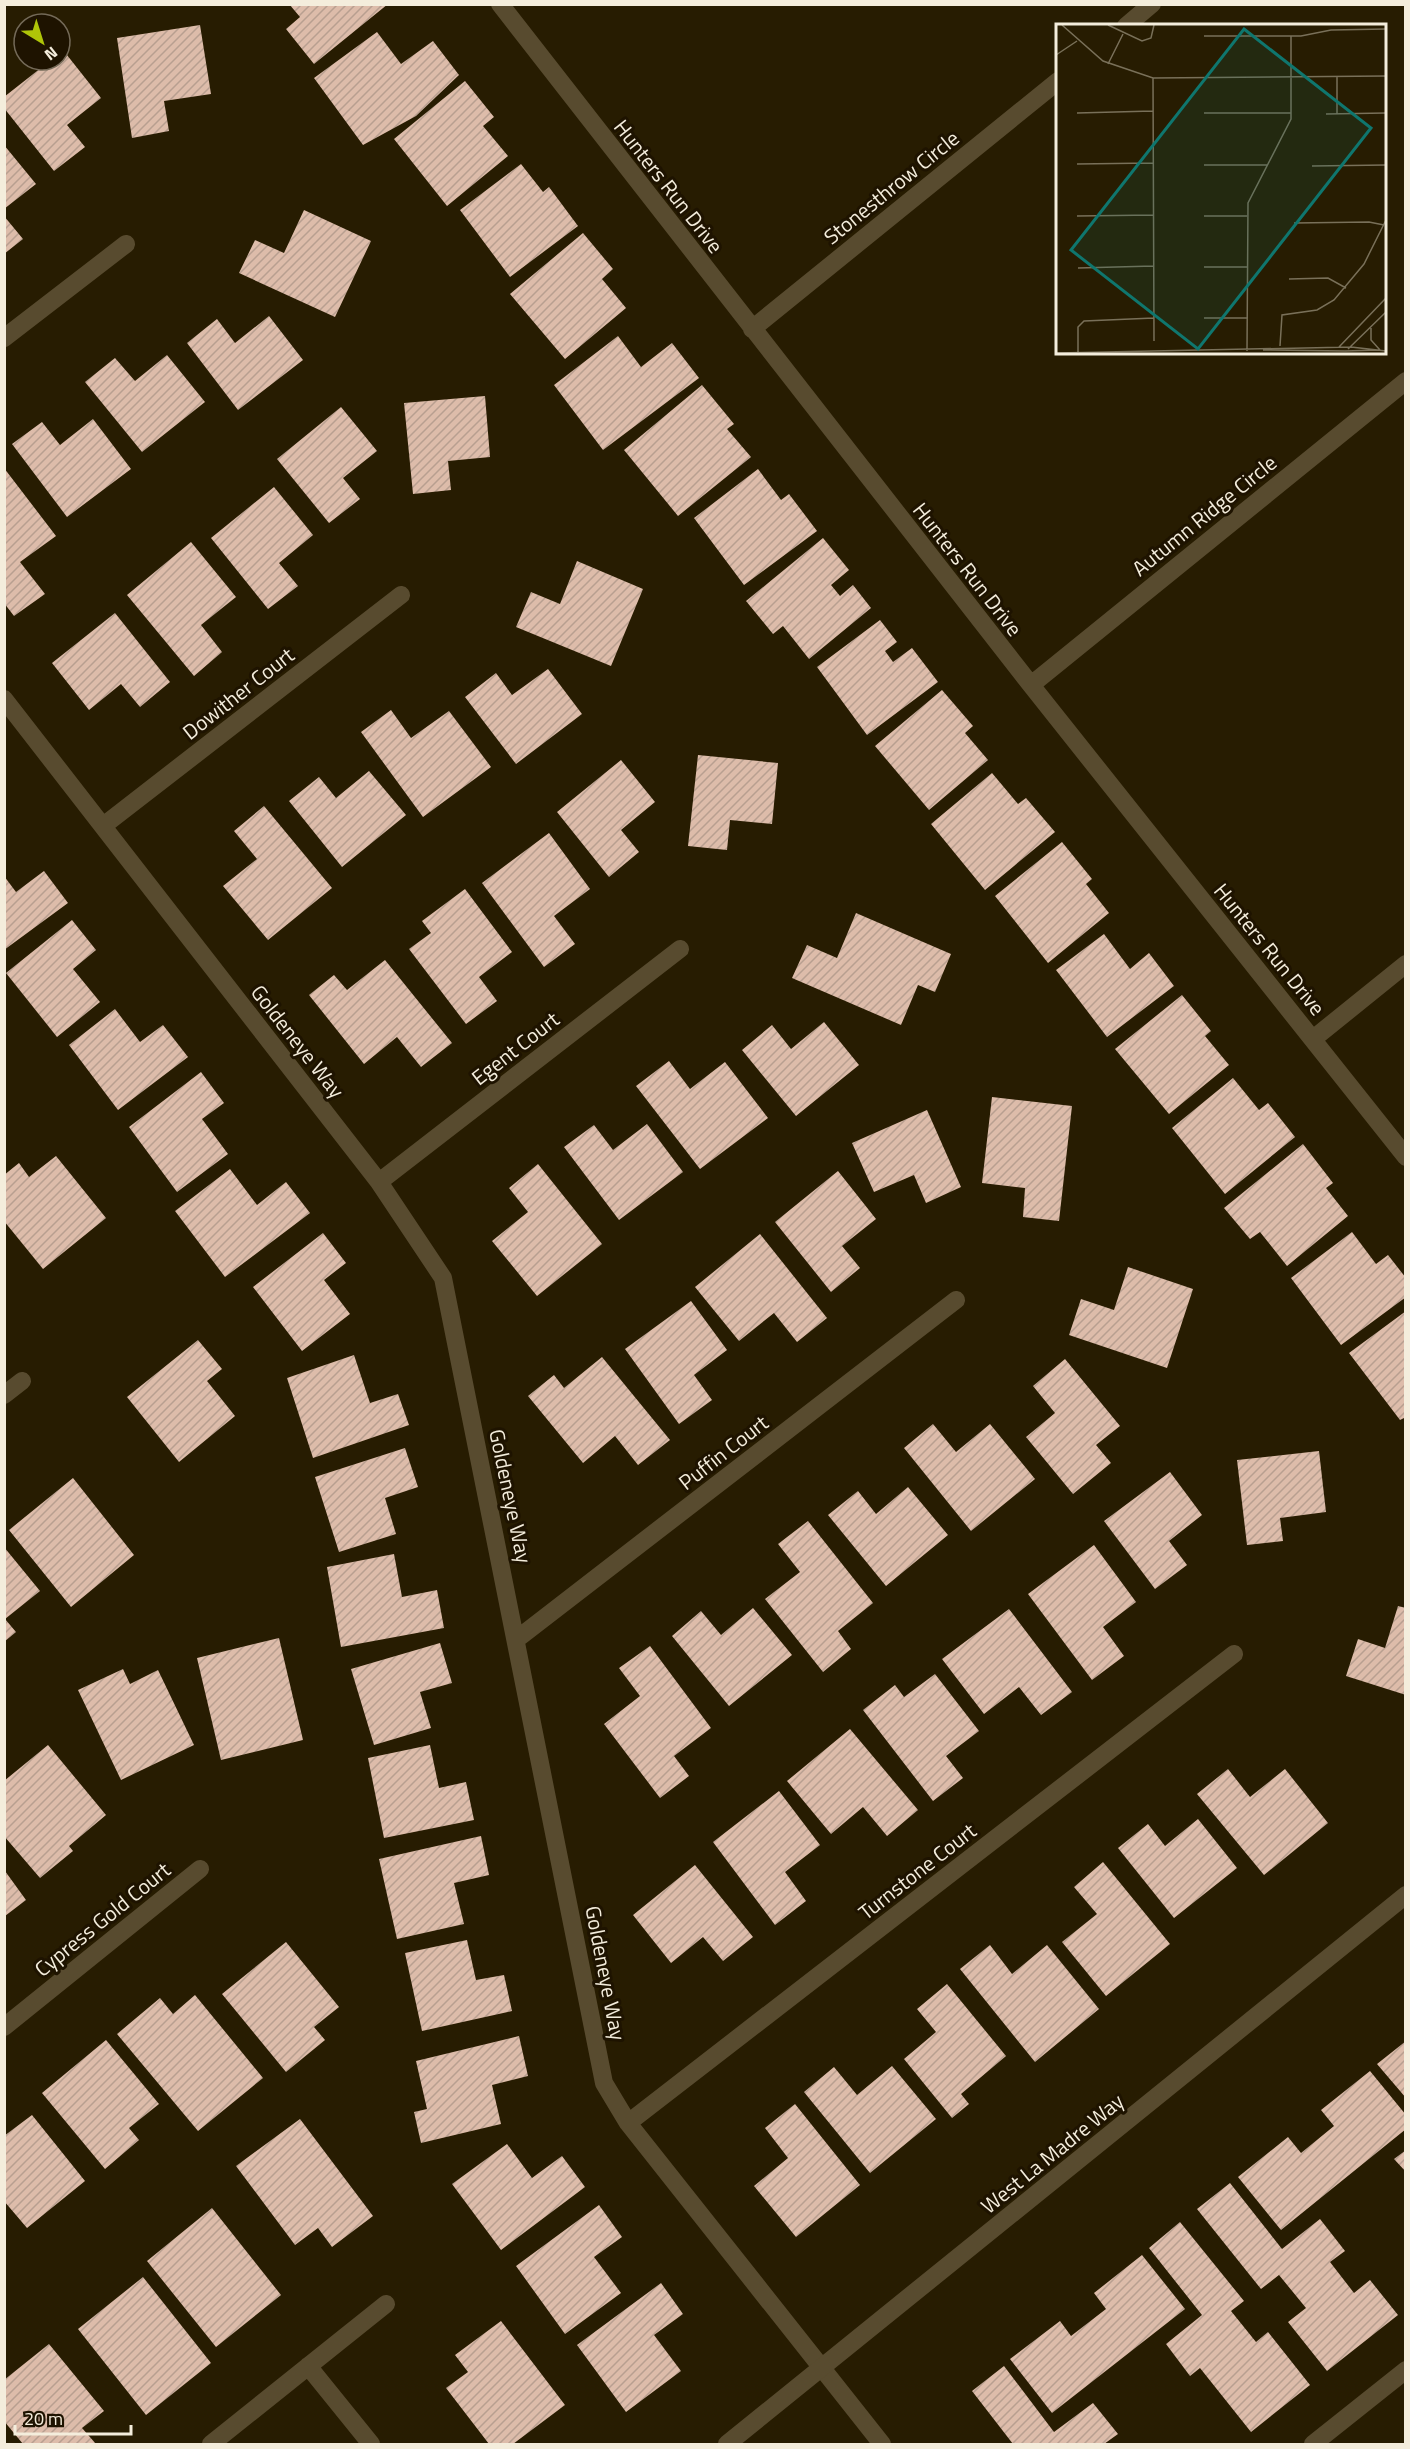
<svg xmlns="http://www.w3.org/2000/svg" width="1410" height="2449" font-family="'Titillium Web',sans-serif">
<style>
.building{fill:url(#building-hatch)}
.lines{fill:none;stroke-linecap:round;stroke-linejoin:round}
.street{stroke:#584b2f;stroke-width:18}
.secondary{stroke:#584b2f;stroke-width:18}
.labels{text-anchor:middle;dominant-baseline:central;stroke-width:6;stroke-linejoin:round;paint-order:stroke}
.street-label{font-size:21px;fill:#f4eddc;stroke:#1e1300}
.inset-road{fill:none;stroke:#797059;stroke-width:1.5}
.view{fill:#0f766e;fill-opacity:0.15;stroke:#0f766e;stroke-width:3}
.inset-edge{fill:none;stroke:#f4eddc;stroke-width:3}
</style>
<defs>
<pattern id="building-hatch" width="6" height="6" patternUnits="userSpaceOnUse" patternTransform="scale(1.5)"><rect width="6" height="6" fill="#ddbcaa"/><path d="M-1 1l2-2M0 6l6-6M5 7l2-2" fill="none" stroke="#b89f90"/></pattern>
</defs>
<rect width="100%" height="100%" fill="#271c01"/>
<path class="building" d="M289 4H388L314 64 286 29 300 17Z
M200 25 211 94 164 101 169 131 132 138 117 38Z
M377 32 401 64 433 41 459 75 416 116 363 145 314 78Z
M63 50 101 98 67 125 85 147 54 171 4 108V97L51 60H60V53Z
M465 81 494 117 483 126 508 156 447 206 394 139Z
M4 145 36 184 4 209Z
M521 164 543 192 549 187 578 226 510 277 460 210Z
M304 210 371 241 335 317 239 273 255 240 284 253Z
M4 216 23 239 4 254Z
M583 233 613 269 602 279 626 308 565 359 510 294Z
M269 316 303 360 238 410 187 343 217 319 235 343Z
M618 336 641 367 672 343 699 378 603 450 554 385Z
M167 355 205 402 142 452 85 382 115 358 135 381Z
M702 385 734 424 727 429 751 457 678 516 624 450Z
M485 396 490 457 448 461 451 490 413 494 404 403Z
M341 407 377 451 343 478 360 499 329 523 277 459Z
M93 419 131 469 67 517 12 444 42 422 60 445Z
M4 468 56 536 20 562 45 594 14 616 4 603Z
M758 469 781 500 789 494 817 531 744 585 694 518Z
M274 487 313 535 279 563 298 586 268 609 211 538Z
M823 538 849 570 831 585 840 596 853 585 871 608 809 659 783 626 773 634 746 601Z
M191 542 236 597 201 625 222 652 194 676 127 595Z
M577 561 643 589 611 666 516 627 531 592 560 604Z
M115 613 170 682 140 707 121 684 89 710 52 663Z
M880 620 897 642 885 651 893 662 912 648 938 682 867 735 817 667Z
M548 669 582 714 516 764 465 697 496 673 512 695Z
M942 690 973 726 965 733 988 760 929 810 875 746Z
M391 710 411 738 449 711 491 767 423 817 361 732Z
M698 755 778 763 772 824 730 820 727 850 688 846Z
M621 760 655 802 621 830 639 852 609 877 557 812Z
M369 771 406 815 342 867 289 801 319 777 336 798Z
M992 773 1018 804 1026 798 1055 832 985 890 931 824Z
M264 806 332 888 268 940 223 886 257 859 234 831Z
M549 833 590 889 554 916 575 944 544 967 482 883Z
M1062 842 1092 879 1086 884 1109 913 1048 963 995 896Z
M44 871 68 903 4 950V876L16 892Z
M465 889 512 952 479 977 497 1001 466 1024 409 949 431 933 422 921Z
M856 913 951 954 935 992 918 985 901 1025 792 978 807 945 837 958Z
M72 920 96 950 73 969 100 1002 57 1037 6 973Z
M1104 934 1130 969 1149 953 1174 986 1107 1037 1056 970Z
M385 960 452 1043 421 1067 397 1037 364 1064 309 995 334 975 347 990Z
M1182 995 1211 1031 1205 1036 1229 1065 1169 1114 1115 1049Z
M115 1009 140 1042 163 1025 188 1057 118 1110 69 1045Z
M824 1022 859 1065 796 1116 742 1050 772 1025 791 1049Z
M669 1061 690 1089 725 1062 768 1118 700 1169 636 1086Z
M201 1072 224 1103 202 1119 228 1154 177 1192 129 1127Z
M1233 1078 1259 1110 1268 1103 1295 1137 1225 1194 1172 1128Z
M992 1097 1072 1106 1059 1221 1023 1217 1025 1188 982 1183Z
M927 1110 961 1187 926 1203 914 1175 874 1192 852 1143Z
M647 1124 683 1172 619 1220 564 1147 594 1125 613 1150Z
M1303 1144 1333 1183 1326 1188 1348 1216 1287 1266 1260 1232 1250 1239 1224 1208Z
M56 1156 106 1218 43 1269 4 1221V1175L19 1163 29 1177Z
M538 1164 602 1244 537 1296 492 1241 528 1212 509 1188Z
M230 1169 257 1205 286 1182 310 1213 225 1277 175 1211Z
M838 1171 876 1219 842 1246 860 1268 831 1292 775 1222Z
M1352 1232 1376 1264 1388 1255 1406 1278V1297L1341 1345 1291 1278Z
M323 1233 346 1263 324 1280 350 1314 302 1351 253 1287Z
M760 1234 827 1318 797 1342 774 1313 739 1341 695 1287Z
M1128 1267 1193 1289 1167 1368 1069 1335 1081 1299 1114 1310Z
M691 1301 727 1350 694 1375 712 1400 679 1424 625 1349Z
M1406 1311V1417L1400 1420 1349 1353Z
M198 1340 222 1369 207 1381 235 1416 179 1462 127 1397Z
M354 1355 370 1403 398 1394 409 1425 313 1458 287 1378Z
M602 1357 670 1440 638 1465 615 1436 583 1463 528 1396 554 1375 564 1388Z
M1065 1359 1120 1426 1096 1445 1111 1463 1073 1494 1026 1437 1055 1413 1033 1386Z
M933 1424 956 1452 990 1424 1035 1479 971 1531 904 1448Z
M405 1448 418 1487 385 1498 396 1534 339 1552 315 1477Z
M1319 1451 1326 1512 1280 1518 1283 1541 1247 1545 1237 1460Z
M1170 1472 1202 1515 1169 1541 1187 1565 1155 1589 1104 1521Z
M73 1478 134 1555 71 1607 9 1530Z
M908 1487 948 1535 886 1586 828 1515 858 1491 876 1514Z
M808 1521 873 1603 838 1631 851 1649 823 1672 765 1599 800 1572 778 1544Z
M1094 1545 1136 1602 1103 1627 1124 1656 1092 1680 1028 1594Z
M4 1547 40 1591 5 1619 16 1632 4 1642Z
M394 1554 402 1597 437 1590 444 1628 341 1647 327 1567Z
M1398 1606 1406 1608V1695L1346 1676 1358 1639 1385 1648Z
M753 1608 792 1655 729 1706 672 1636 701 1611 721 1635Z
M1009 1609 1072 1692 1041 1715 1019 1687 984 1714 942 1659Z
M279 1638 303 1740 221 1760 197 1658Z
M440 1643 452 1683 420 1692 431 1728 374 1745 351 1669Z
M650 1646 711 1728 674 1756 689 1776 660 1798 604 1724 640 1696 619 1668Z
M123 1669 130 1684 158 1670 194 1745 121 1780 78 1690Z
M935 1674 979 1731 946 1756 963 1778 933 1801 863 1710 895 1685 904 1697Z
M850 1729 918 1810 887 1836 863 1807 831 1834 787 1781Z
M48 1745 106 1815 69 1846 73 1851 40 1878 4 1836V1781Z
M430 1745 439 1788 466 1782 474 1820 384 1838 368 1758Z
M1228 1769 1250 1797 1285 1769 1328 1823 1264 1875 1197 1794Z
M779 1791 820 1845 785 1872 806 1901 775 1925 713 1842Z
M1198 1819 1237 1868 1174 1918 1118 1848 1148 1824 1165 1846Z
M481 1836 489 1875 454 1883 464 1924 397 1939 379 1859Z
M1103 1862 1170 1944 1106 1996 1062 1942 1097 1914 1074 1887Z
M695 1865 753 1937 723 1961 703 1937 671 1963 633 1915Z
M5 1871 26 1900 5 1916Z
M467 1940 476 1980 504 1975 512 2011 422 2031 405 1953Z
M286 1942 339 2007 314 2027 325 2040 286 2072 222 1994Z
M990 1945 1012 1974 1047 1945 1099 2009 1035 2062 960 1969Z
M947 1984 1006 2056 961 2094 969 2104 952 2118 904 2059 936 2032 917 2009Z
M195 1995 263 2078 198 2131 117 2034 160 1998 173 2014Z
M519 2036 528 2076 492 2085 501 2124 421 2143 414 2112 427 2109 416 2061Z
M106 2040 159 2104 129 2128 139 2140 105 2169 42 2093Z
M1406 2041V2098L1377 2064Z
M892 2066 936 2119 870 2173 804 2092 834 2067 857 2095Z
M1370 2071 1406 2115V2129L1281 2230 1238 2177 1288 2137 1301 2153 1334 2126 1321 2110Z
M795 2104 860 2185 796 2237 754 2186 788 2158 765 2128Z
M32 2115 85 2181 27 2228 4 2201V2136Z
M300 2119 373 2216 332 2247 318 2228 295 2245 236 2166Z
M507 2144 532 2178 562 2156 585 2187 501 2250 452 2184Z
M1406 2150V2172L1394 2159Z
M1230 2183 1282 2249 1320 2219 1345 2251 1330 2262 1354 2293 1370 2280 1398 2315 1327 2371 1288 2322 1306 2308 1279 2275 1261 2289 1197 2209Z
M599 2205 622 2237 594 2257 621 2293 565 2334 516 2266Z
M212 2208 281 2295 216 2347 147 2261Z
M1180 2222 1244 2301 1231 2311 1256 2342 1268 2332 1310 2385 1251 2432 1200 2368 1190 2376 1166 2344 1202 2315 1149 2248Z
M1142 2255 1185 2309 1052 2413 1010 2359 1060 2321 1071 2336 1106 2309 1094 2293Z
M143 2277 211 2363 146 2415 78 2329Z
M661 2283 683 2314 654 2335 681 2371 626 2412 577 2345Z
M501 2321 565 2405 513 2444H489L446 2388 468 2372 455 2355Z
M49 2344 104 2411 82 2428 96 2444H23L4 2421V2380Z
M1004 2366 1054 2432 1093 2403 1118 2434 1104 2444H1013L972 2391Z"/>
<g class="lines">
<path class="street" d="M500 4 1031 685 1406 1157
M1126 26 1152 4
M752 329 1058 81
M4 338 126 244
M1031 685 1406 381
M4 699 379 1182 443 1278 604 2083 628 2123 882 2444
M103 826 401 595
M1313 1039 1406 964
M379 1182 680 949
M4 1395 22 1381
M517 1639 956 1300
M4 2027 200 1869
M628 2123 1234 1654
M308 2366 371 2444
M211 2444 386 2304
M1313 2444 1406 2370"/>
<path class="secondary" d="M727 2444 1406 1895"/>
</g>
<g class="labels">
<g class="street-label">
<text transform="translate(669 186) rotate(52)">Hunters Run Drive</text>
<text transform="translate(891 187) rotate(-39)">Stonesthrow Circle</text>
<text transform="translate(1204 515) rotate(-39)">Autumn Ridge Circle</text>
<text transform="translate(968 569) rotate(52)">Hunters Run Drive</text>
<text transform="translate(238 693) rotate(-38)">Dowither Court</text>
<text transform="translate(1270 949) rotate(51)">Hunters Run Drive</text>
<text transform="translate(298 1041) rotate(52)">Goldeneye Way</text>
<text transform="translate(515 1048) rotate(-38)">Egent Court</text>
<text transform="translate(723 1452) rotate(-38)">Puffin Court</text>
<text transform="translate(511 1496) rotate(78)">Goldeneye Way</text>
<text transform="translate(917 1871) rotate(-38)">Turnstone Court</text>
<text transform="translate(102 1919) rotate(-39)">Cypress Gold Court</text>
<text transform="translate(606 1973) rotate(79)">Goldeneye Way</text>
<text transform="translate(1052 2153) rotate(-39)">West La Madre Way</text>
</g>
</g>
<g transform="translate(1056 24)">
<rect width="330" height="330" fill="#271c01"/>
<path class="inset-road" d="M6 1 47 37 97 54 330 52M52 1 86 17 95 14 98 1M148 12H245L275 6 330 5M0 31 21 17M52 40 67 10M281 53V90M97 54 98 317M21 89 97 87M148 89H235M270 90 330 89M21 140 97 139M148 141H211M256 142 330 141M21 192 98 191M148 192H191M238 199 313 198 328 201M148 243H191M22 244 98 242M233 255 272 254 290 264M148 294H191M315 304V316L324 326M224 322 226 291 261 286 278 276 308 240 330 196M283 323 330 274M295 323 330 327M292 325 330 288M207 326 289 327M191 327 192 179 235 95V12M289 327 324 326M1 329 295 323M22 329V303L28 297 98 294"/>
<path class="view" d="M188 5 315 104 142 325 15 226Z"/>
<rect width="330" height="330" class="inset-edge"/>
</g>
<rect width="1410" height="2449" fill="none" stroke="#f4eddc" stroke-width="12"/>
<g transform="translate(42 42) rotate(142)"><circle r="28" fill="#1e1300" stroke="#746a58" stroke-width="1.5"/>
<path d="M0-4.5L10 22L0 15L-10 22Z" fill="#afc508"/>
<text y="-9" font-size="16" font-weight="bold" text-anchor="middle" fill="#f4eddc">N</text>
</g>
<path d="M15 2425v9h116v-9" fill="none" stroke="#f4eddc" stroke-width="3"/>
<text x="24" y="2425" font-size="18" fill="#f4eddc" stroke="#1e1300" stroke-width="4.5" paint-order="stroke">20 m</text>
</svg>
